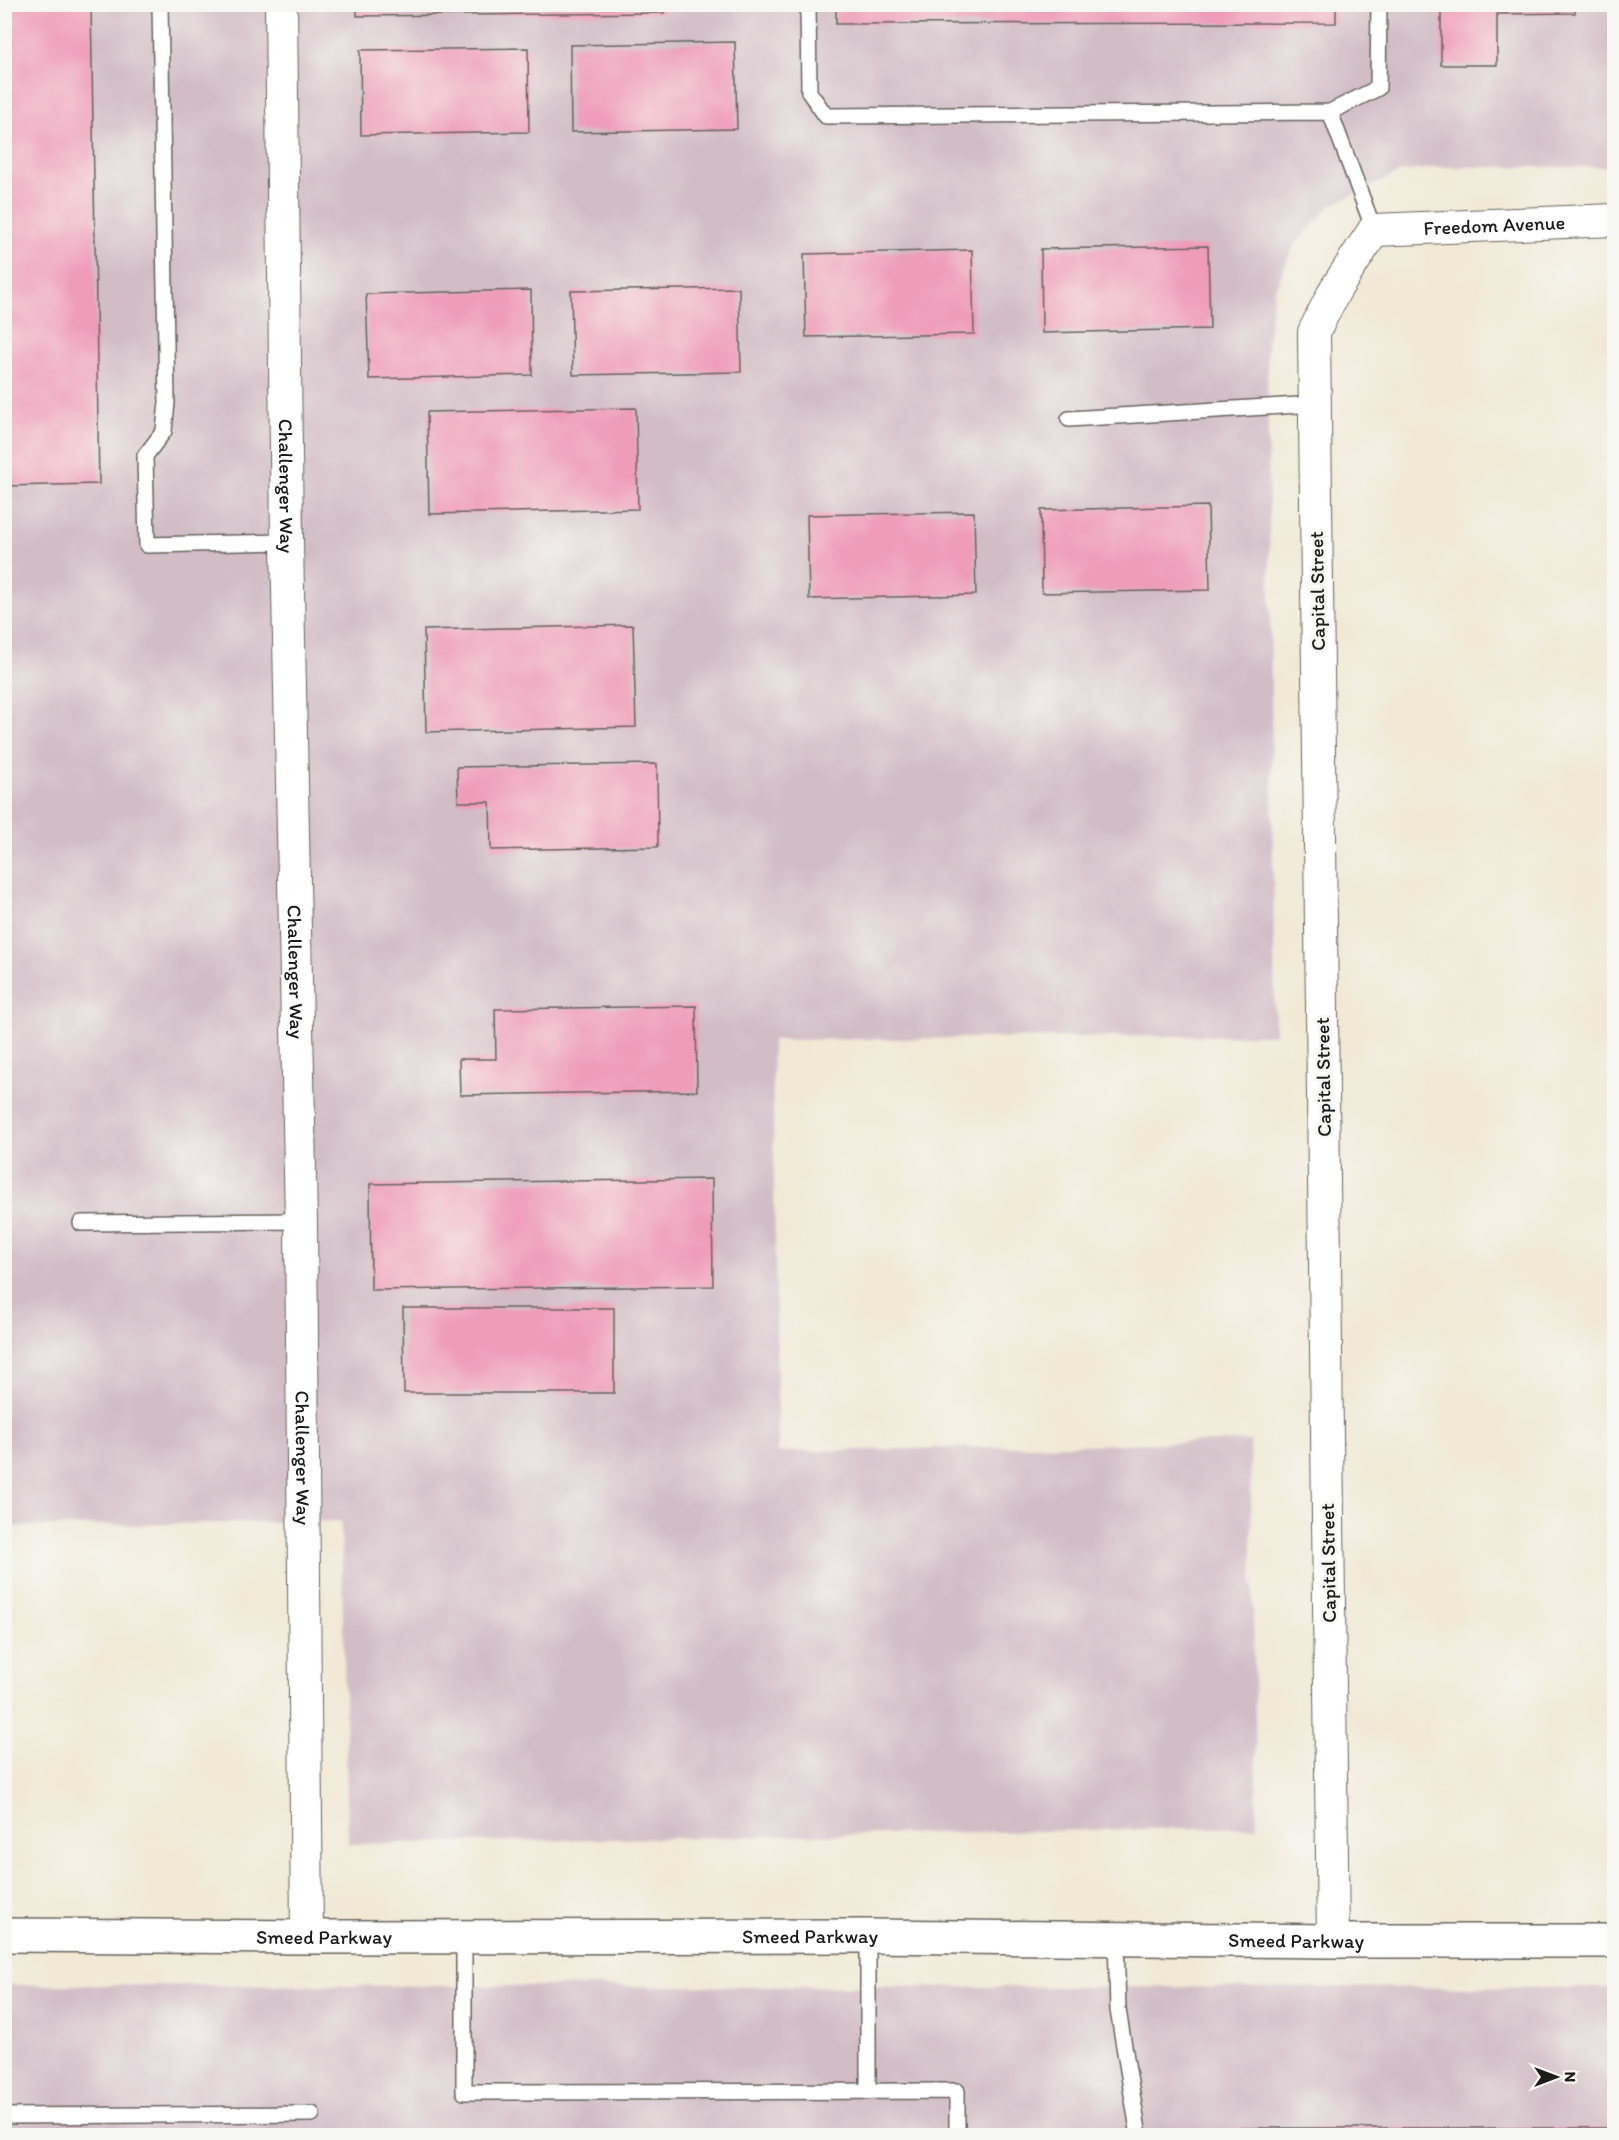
<svg xmlns="http://www.w3.org/2000/svg" width="1619" height="2140" font-family="Itim,sans-serif">
<style>
.industrial{fill:#d2bdc6}
.building{fill:#ef9cb9}
.lines{fill:none;stroke-linecap:round;stroke-linejoin:round}
.service-casing{stroke:#67645d;stroke-width:18}
.minor-casing{stroke:#67645d;stroke-width:34}
.tertiary-casing{stroke:#67645d;stroke-width:36}
.service{stroke:#fff;stroke-width:15}
.minor{stroke:#fff;stroke-width:32}
.tertiary{stroke:#fff;stroke-width:33}
.labels{text-anchor:middle;dominant-baseline:central;stroke-width:6;stroke-linejoin:round;paint-order:stroke}
.street-label{font-size:20px;fill:#1c1c1c;stroke:#f6f6f2}
</style>
<rect width="100%" height="100%" fill="#f6f6f2"/>
<filter id="ink" filterUnits="userSpaceOnUse"><feTurbulence type="fractalNoise" baseFrequency=".0167" numOctaves="2"/><feDisplacementMap in="SourceGraphic" scale="12" xChannelSelector="R" yChannelSelector="G"/><feConvolveMatrix kernelMatrix="1 2 1 2 8 2 1 2 1" color-interpolation-filters="sRGB"/></filter>
<filter id="wash" filterUnits="userSpaceOnUse"><feTurbulence type="fractalNoise" baseFrequency=".008" numOctaves="4" result="noise"/><feDisplacementMap in="SourceGraphic" scale="24" xChannelSelector="R" yChannelSelector="G"/><feGaussianBlur stdDeviation="1.35" result="paint"/><feColorMatrix in="noise" values="0 0 0 0 0 0 0 0 0 0 0 0 0 0 0 0 0 1.4 0 .05"/><feComposite in="paint" operator="in"/></filter>
<g filter="url(#wash)">
<rect width="100%" height="100%" fill="#f1e9d5"/>
<path class="industrial" d="M4 5H1614V167H1440L1401 172 1330 206 1293 247 1274 292 1267 342 1275 1035 772 1040 778 1452 1250 1441 1257 1827 348 1844 341 1521 5 1527Z
M4 1985 1614 1988V2135H5Z"/>
<g id="blocks">
<path class="building" d="M4 4H91L99 484 4 486Z
M357 4H664V13L357 16Z
M836 4H1336V23L836 24Z
M1441 4H1575V13L1497 14V65H1441Z
M735 42 737 129 571 132 570 45Z
M528 48 529 132 361 135 360 50Z
M1208 246 1210 329 1042 333 1041 249Z
M972 250 974 334 806 337 804 254Z
M739 288 741 372 573 375 571 291Z
M531 290 532 375 369 379 366 294Z
M636 408 638 509 429 514 427 412Z
M1208 506 1210 590 1042 593 1041 510Z
M974 512 976 595 809 599 807 515Z
M633 625 636 727 426 732 424 630Z
M657 764 658 847 491 850 490 802H458L457 767Z
M696 1006 697 1091 460 1095 459 1059H496L495 1009Z
M712 1179 713 1286 371 1290 370 1184Z
M403 1308H614V1393H404Z
M1218 2128H1614V2136H1218Z"/>
</g>
</g>
<g filter="url(#ink)">
<use href="#blocks" fill-opacity="0" stroke="#67645d" stroke-width="1.5"/>
<g class="lines">
<g class="service-casing">
<path id="service" d="M160 4 167 403 164 431 145 456 147 545 287 542
M808 4 809 92 826 116 1330 112 1378 88 1379 4
M1330 112 1374 230
M1069 419 1315 404
M81 1223 301 1221
M868 1936V2092
M464 1937V2092L957 2091V2136
M1116 1938 1118 2010 1139 2136
M4 2116 312 2114"/>
</g>
<g class="minor-casing">
<g id="minor">
<path id="s1" d="M281 4 287 542 301 1221 307 1937"/>
<path id="s2" d="M1333 1941 1314 332 1335 290 1374 230 1614 220"/>
</g>
</g>
<g class="tertiary-casing">
<g id="tertiary">
<path id="s3" d="M4 1935 307 1937 868 1936 1333 1941H1614"/>
</g>
</g>
<use href="#service" class="service"/>
<use href="#minor" class="minor"/>
<use href="#tertiary" class="tertiary"/>
</g>
</g>
<g class="labels">
<g class="street-label">
<text stroke="none"><textPath href="#s2" startOffset="1848">Freedom Avenue</textPath></text>
<text stroke="none"><textPath href="#s1" startOffset="482">Challenger Way</textPath></text>
<text transform="translate(1317 591) rotate(-91)">Capital Street</text>
<text stroke="none"><textPath href="#s1" startOffset="968">Challenger Way</textPath></text>
<text transform="translate(1323 1077) rotate(-91)">Capital Street</text>
<text stroke="none"><textPath href="#s1" startOffset="1454">Challenger Way</textPath></text>
<text transform="translate(1328 1563) rotate(-91)">Capital Street</text>
<text stroke="none"><textPath href="#s3" startOffset="320">Smeed Parkway</textPath></text>
<text stroke="none"><textPath href="#s3" startOffset="806">Smeed Parkway</textPath></text>
<text stroke="none"><textPath href="#s3" startOffset="1292">Smeed Parkway</textPath></text>
</g>
</g>
<rect width="1619" height="2140" fill="none" stroke="#f6f6f2" stroke-width="24"/>
<g transform="translate(1556 2077) rotate(90)" stroke="#f6f6f2" stroke-width="4.5" paint-order="stroke">
<path d="M0-4.5L10 22L0 15L-10 22Z" fill="#1c1c1c"/>
<text y="-9" font-size="16" font-weight="bold" text-anchor="middle" fill="#1c1c1c">N</text>
</g>
</svg>
